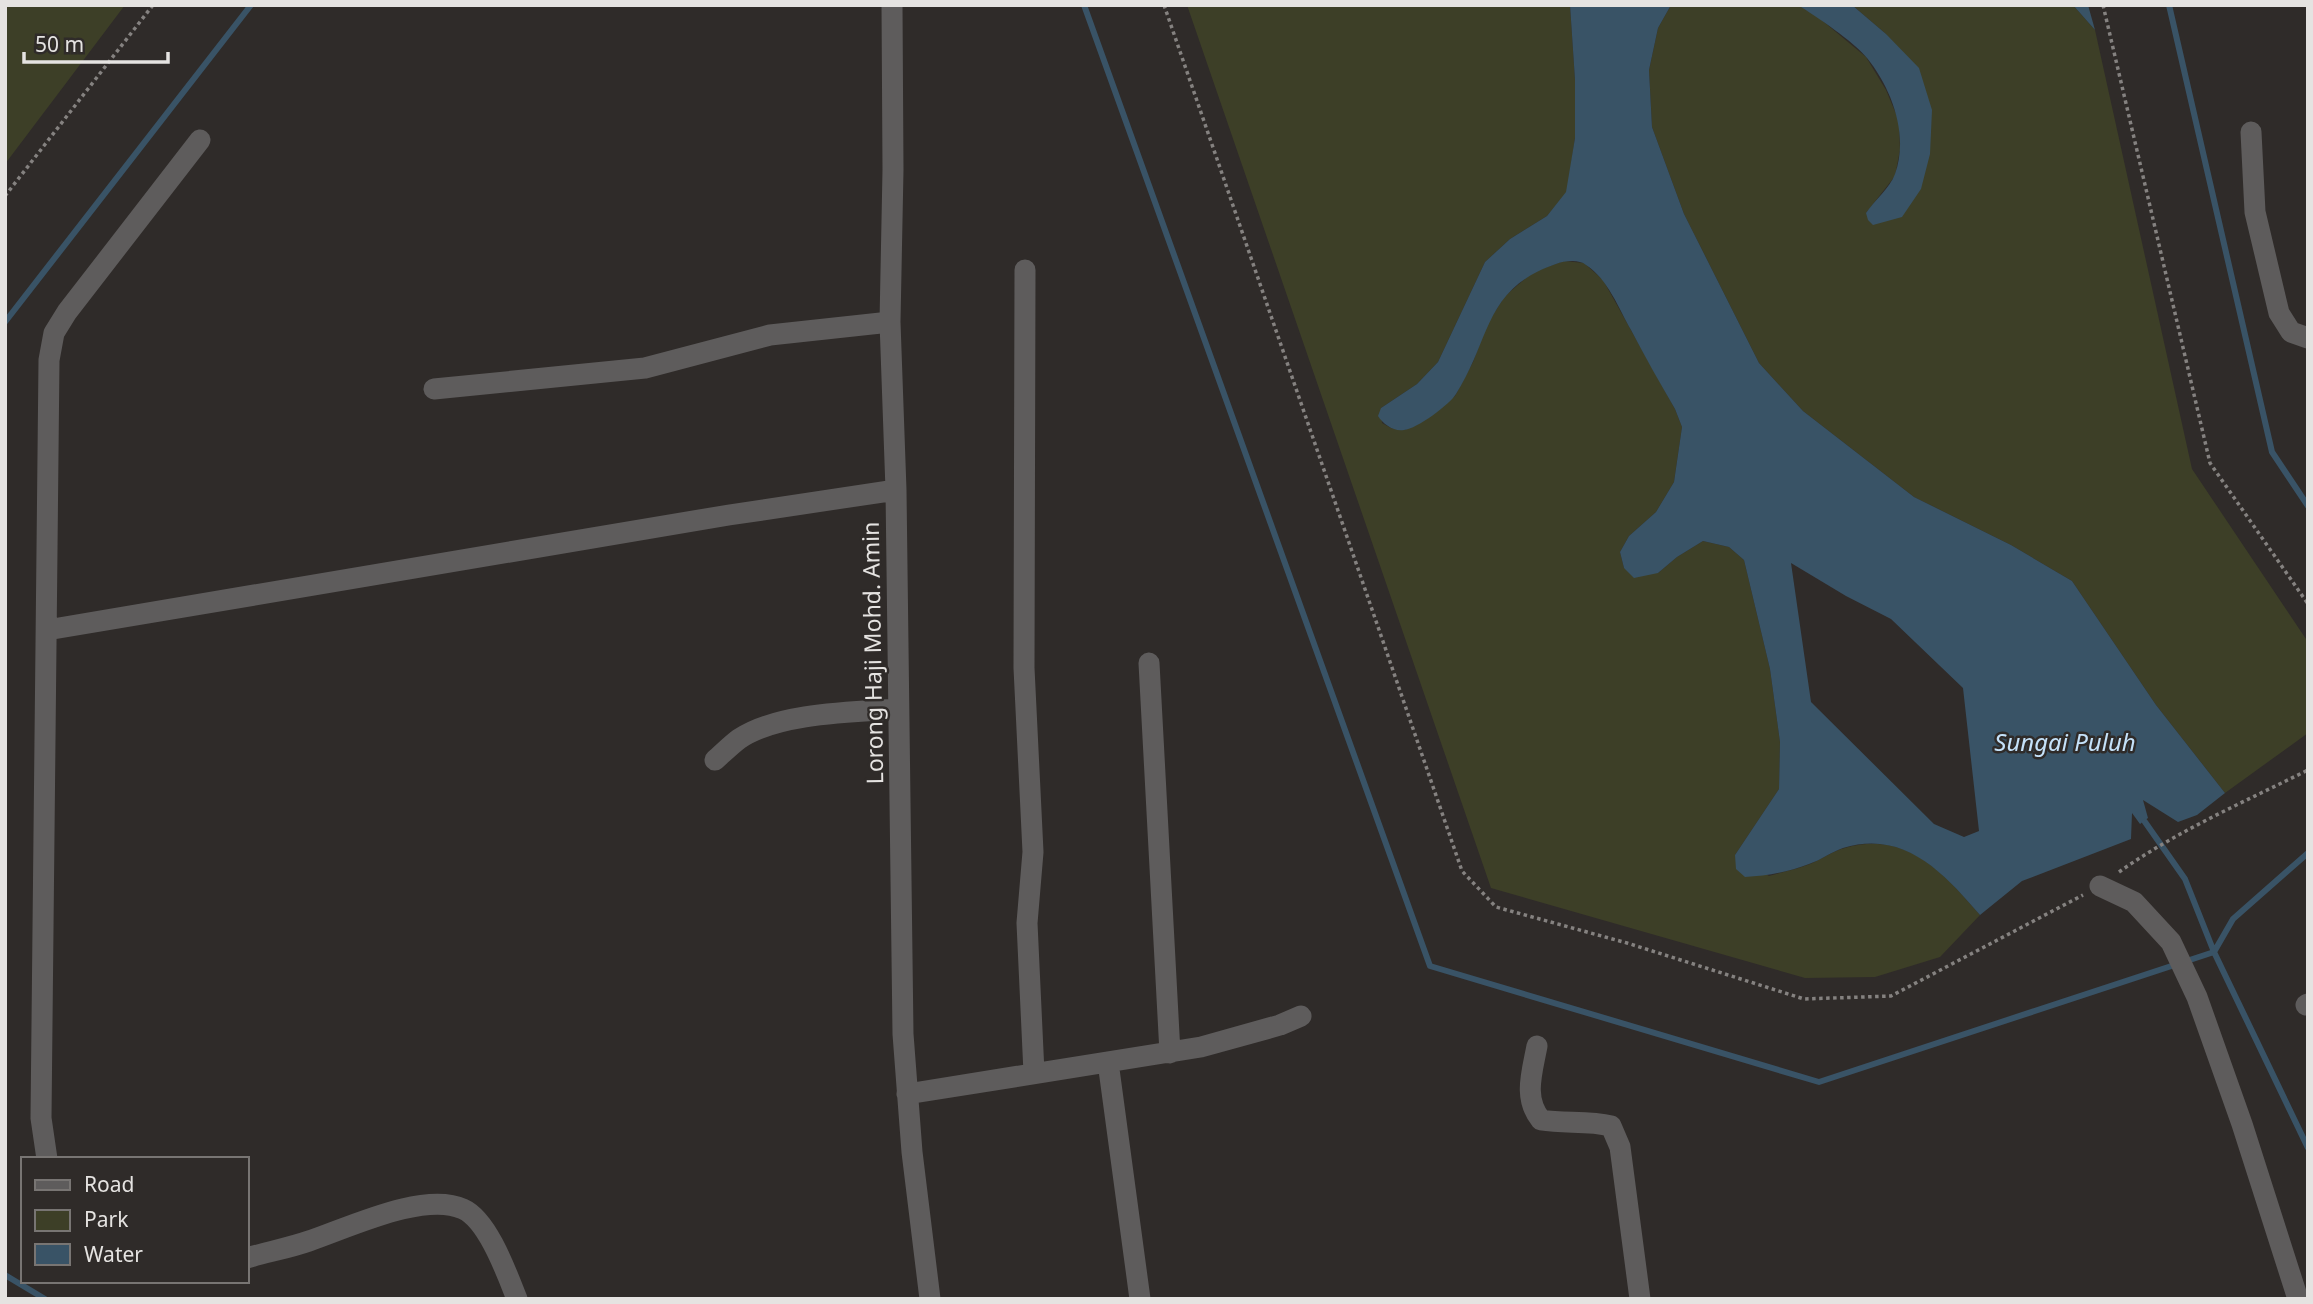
<svg xmlns="http://www.w3.org/2000/svg" width="2313" height="1304" font-family="'Noto Sans',sans-serif">
<style>
.green{fill:#3d3f27}
.water{fill:#395366;fill-rule:evenodd}
.lines{fill:none;stroke-linecap:round;stroke-linejoin:round}
.stream{stroke:#395366;stroke-width:6}
.path{stroke:#858280;stroke-width:3.5;stroke-dasharray:3.5 3.5;stroke-linecap:butt}
.minor{stroke:#5e5c5c;stroke-width:21}
.labels{text-anchor:middle;dominant-baseline:central;stroke-width:5;stroke-linejoin:round;paint-order:stroke}
.street-label{font-size:23px;fill:#e5e3e1;stroke:#2f2b29}
.water-label{font-size:24px;font-style:italic;fill:#c5e2fa;stroke:#2f2b29}
</style>
<rect width="100%" height="100%" fill="#2f2b29"/>
<path class="green" d="M5 5H125L5 164Z
M1187 5H1570L1575 80V138L1567 192 1547 216 1510 239 1485 262 1438 362 1417 384 1381 408 1382 423 1391 428 1405 430 1455 396 1473 362 1487 324 1505 296 1533 272 1564 261 1584 263 1603 280 1675 409 1682 427 1674 482 1656 512 1629 536 1620 552 1624 568 1658 573 1677 557 1703 541 1729 547 1744 560 1770 669 1780 742 1779 789 1735 855 1769 876C1783 872 1797 869 1810 864 1822 859 1833 851 1845 848 1906 830 1943 872 1980 915L1940 957 1875 977 1805 978 1491 888Z
M1671 5H1798L1818 17 1866 57 1886 90 1899 121 1900 150 1895 176 1866 213 1921 189 1886 34 1852 5H2073L2095 30 2192 469 2308 642V733L2225 793 2156 705 2072 581 2011 545 1914 497 1803 411 1759 363 1684 214 1652 127 1649 70 1658 28Z"/>
<path class="water" d="M1570 5H1671L1658 28 1649 70 1652 127 1684 214 1759 363 1803 411 1914 497 2011 545 2072 581 2156 705 2225 793 2197 815 2178 822 2143 800 2148 818 2140 824 2132 813 2131 839 2022 881 1980 915C1944 873 1904 829 1843 848 1831 852 1821 860 1809 864 1788 872 1767 876 1745 877L1736 869 1735 855 1779 789 1780 742 1770 669 1744 560 1729 547 1703 541 1677 557 1658 573 1634 578 1624 568 1620 552 1629 536 1656 512 1674 482 1682 427 1675 409C1660 383 1645 357 1631 330 1619 309 1608 279 1586 265 1579 259 1564 261 1556 264 1483 289 1491 340 1456 394 1450 404 1417 429 1404 430 1394 432 1383 424 1378 416L1381 408 1417 384 1438 362 1485 262 1510 239 1547 216 1566 192 1575 138V80ZM1791 563 1846 596 1891 619 1963 688 1979 831 1964 837 1934 824 1811 702Z
M1798 5H1852L1886 34 1919 68 1932 110 1930 154 1921 189 1902 217 1873 225 1868 220 1866 213C1874 201 1890 188 1895 174 1909 135 1892 89 1867 58 1853 41 1817 17 1798 5Z
M2073 5H2088L2095 30Z"/>
<g class="lines">
<path class="stream" d="M1084 5 1430 966 1819 1082 2214 952 2233 919 2308 853
M2169 5 2272 452 2308 506
M5 322 251 5
M2145 822 2185 879 2214 952 2308 1148
M5 1275 45 1299"/>
<path class="path" d="M1164 5 1462 871 1496 907 1627 943 1804 999 1891 996 2083 895
M2103 5 2210 463 2308 604
M5 196 153 5
M2119 872C2177 831 2244 802 2308 770"/>
<path class="minor" d="M892 5 893 170 890 322 896 490 903 1034 912 1152 930 1299
M2251 132 2255 212 2279 313 2291 332 2308 338
M1025 270 1024 668 1033 852 1027 923 1034 1073
M434 389 645 368 770 335 890 322
M47 630 729 515 896 490
M1149 663 1170 1053
M715 760C723 753 731 745 739 739 777 713 852 712 898 709
M2100 886 2134 902 2171 942 2197 997 2242 1124 2298 1299
M2306 1005 2308 1004
M1537 1046C1532 1073 1523 1098 1541 1120 1565 1124 1588 1120 1611 1126L1620 1147 1640 1299
M1108 1062 1140 1299
M907 1094 1201 1047 1280 1025 1301 1016
M47 1159 41 1118 49 360 54 333 67 312 200 140
M247 1258C267 1252 289 1248 309 1241 348 1228 424 1191 463 1209 488 1220 507 1274 517 1299"/>
</g>
<g class="labels">
<g class="street-label">
<text transform="translate(872 653) rotate(-91)">Lorong Haji Mohd. Amin</text>
</g>
<g class="water-label">
<text x="2065" y="741">Sungai Puluh</text>
</g>
</g>
<rect width="2313" height="1304" fill="none" stroke="#e5e3e1" stroke-width="14"/>
<rect x="21" y="1157" width="228" height="126" fill="#2f2b29" stroke="#787573" stroke-width="2"/>
<rect x="35" y="1180" width="35" height="10" fill="#5e5c5c" stroke="#787573" stroke-width="2"/>
<text x="84" y="1192" font-size="21" fill="#e5e3e1">Road</text>
<rect x="35" y="1210" width="35" height="21" fill="#3d3f27" stroke="#787573" stroke-width="2"/>
<text x="84" y="1227" font-size="21" fill="#e5e3e1">Park</text>
<rect x="35" y="1244" width="35" height="21" fill="#395366" stroke="#787573" stroke-width="2"/>
<text x="84" y="1262" font-size="21" fill="#e5e3e1">Water</text>
<path d="M24 52v10h144v-10" fill="none" stroke="#e5e3e1" stroke-width="3.5"/>
<text x="35" y="52" font-size="21" fill="#e5e3e1" stroke="#2f2b29" stroke-width="5" paint-order="stroke">50 m</text>
</svg>
